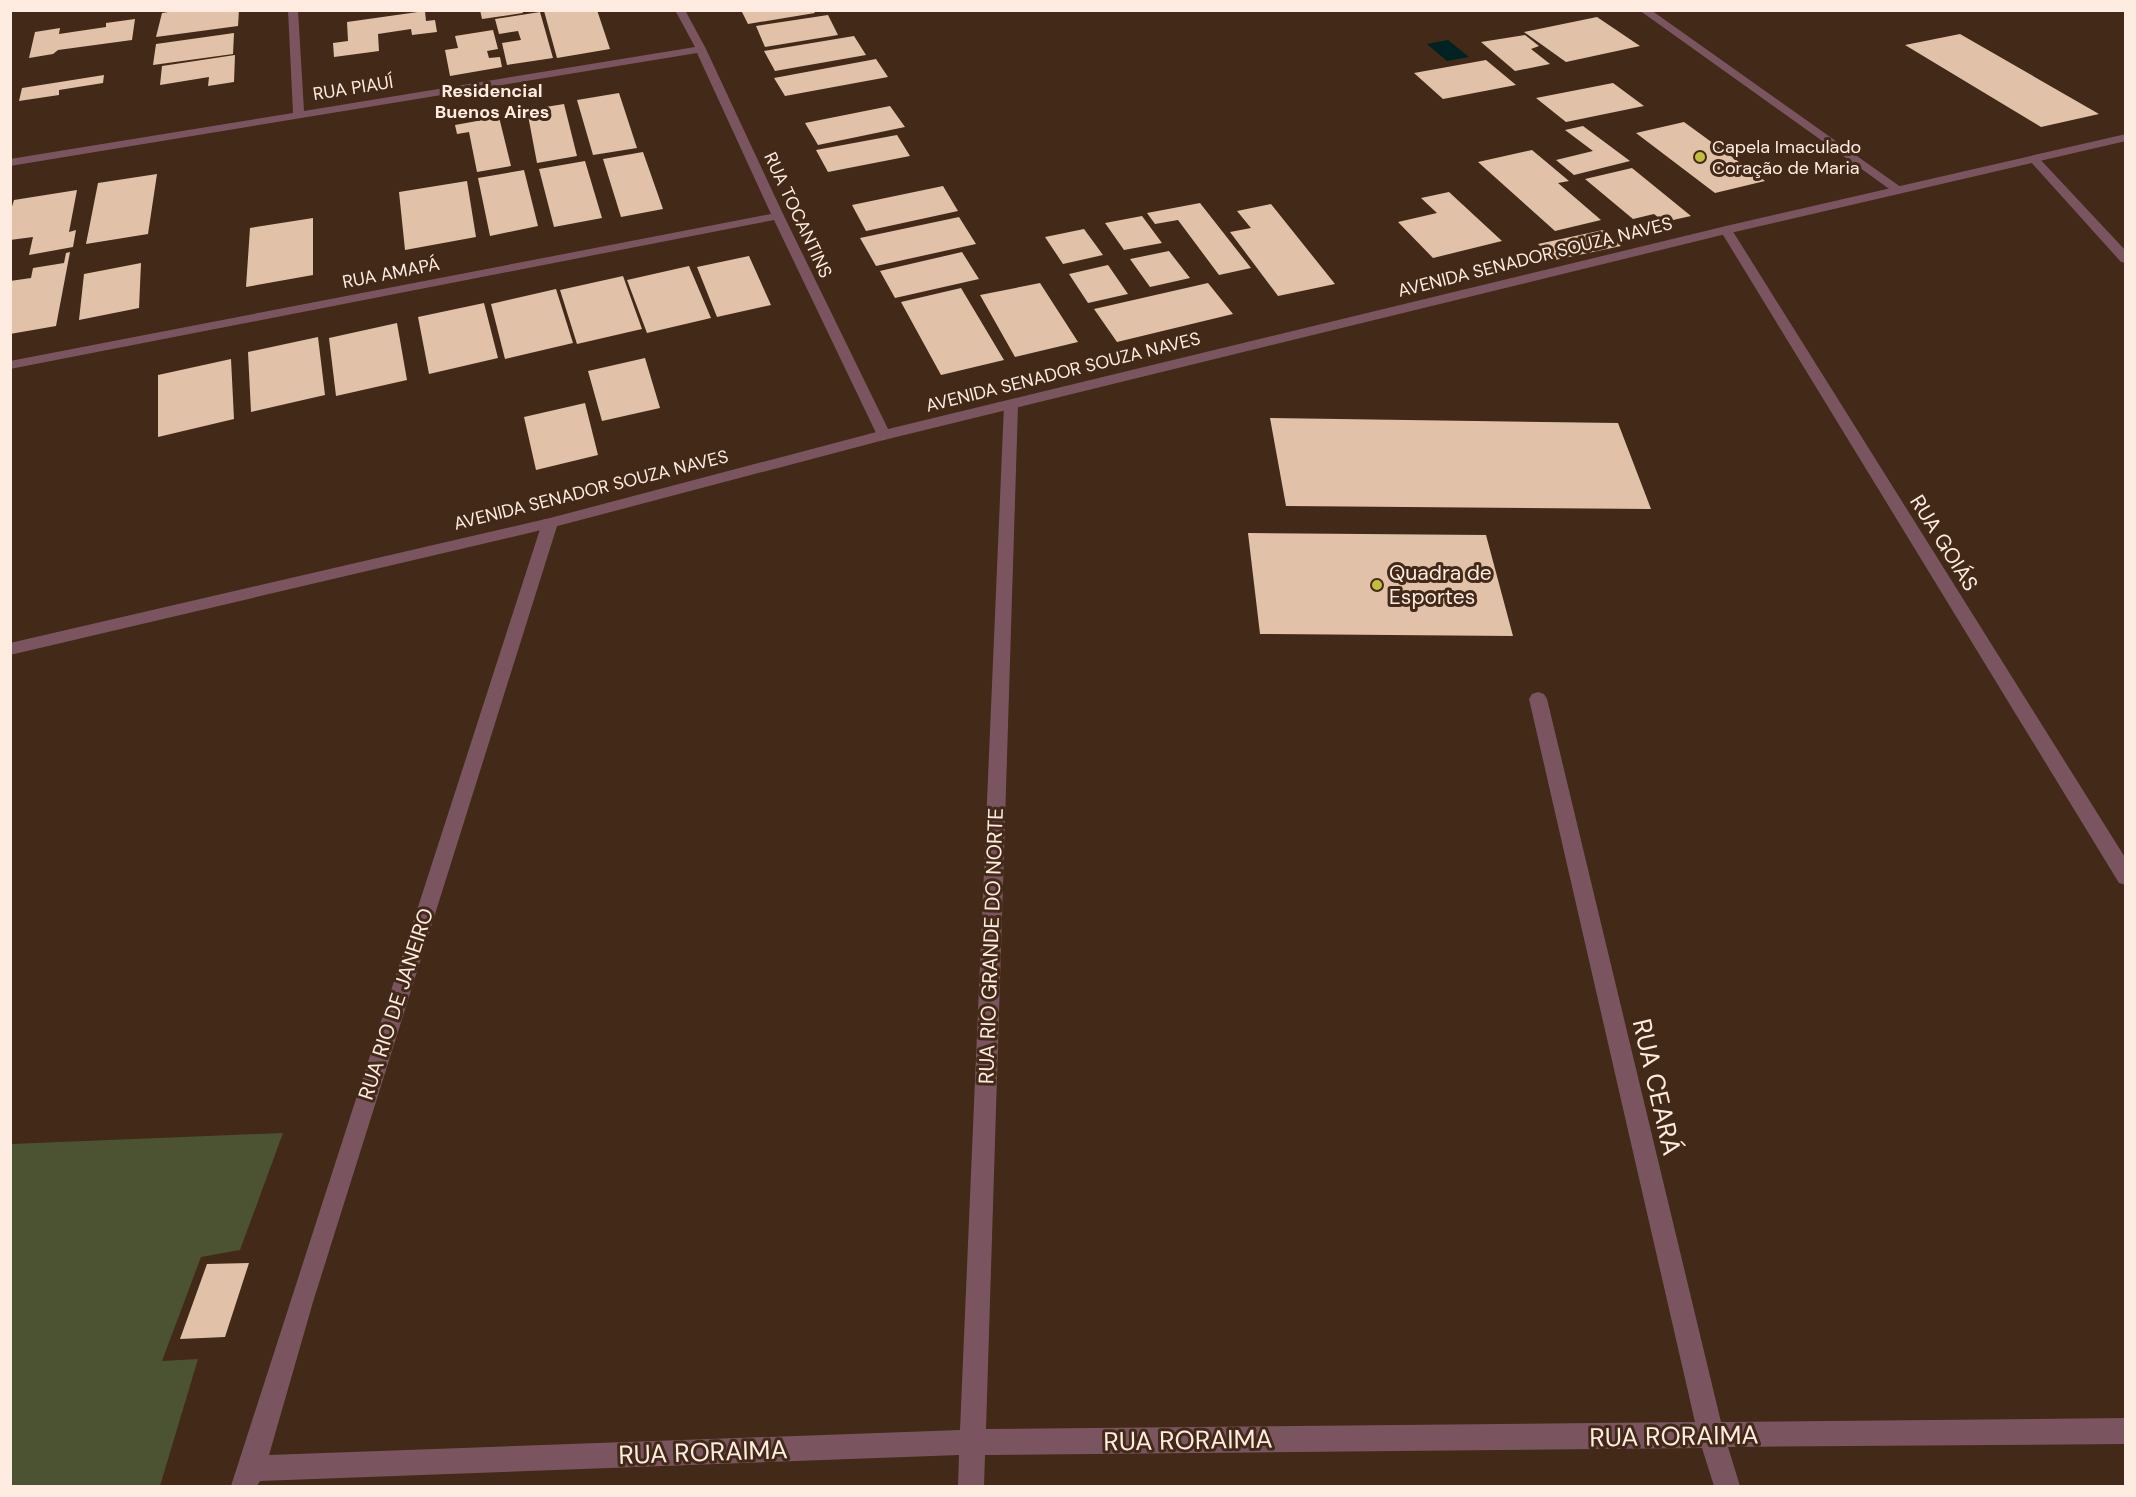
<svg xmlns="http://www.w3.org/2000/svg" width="2136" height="1497" font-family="'DM Sans',sans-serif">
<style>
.green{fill:#4c5333}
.water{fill:#002223}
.building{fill:#e1c2a9}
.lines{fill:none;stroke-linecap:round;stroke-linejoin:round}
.service{fill:#7a5560;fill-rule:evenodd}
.minor{fill:#7a5560;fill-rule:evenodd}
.tertiary{fill:#7a5560;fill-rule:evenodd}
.poi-dot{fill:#c3bd3e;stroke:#432917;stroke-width:2}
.labels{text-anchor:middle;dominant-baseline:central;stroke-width:6;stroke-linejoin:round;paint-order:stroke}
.far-street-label{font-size:18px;fill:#feece1;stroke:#432917}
.far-neighbourhood-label{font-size:18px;font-weight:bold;fill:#feece1;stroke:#432917}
.far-poi-label{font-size:18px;fill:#feece1;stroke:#432917;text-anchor:start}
.street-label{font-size:21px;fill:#feece1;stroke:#432917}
.poi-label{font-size:21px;fill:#feece1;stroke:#432917;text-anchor:start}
.near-street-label{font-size:26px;fill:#feece1;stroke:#432917}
</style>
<rect width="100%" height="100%" fill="#432917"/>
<path class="green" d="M283 1133 240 1250 201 1257 162 1361 198 1359 160 1486H11V1144Z"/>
<path class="water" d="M1448 40 1469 57 1447 61 1427 44Z"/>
<path class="building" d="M180 10H239L238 26 156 37 162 13Z
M480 10H522L523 13 482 19Z
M597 10 610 49 557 58 544 11Z
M741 10H813L815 13 748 24Z
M425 11 426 21 435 20 437 32 412 35 411 29 378 34 379 51 334 57 333 43 348 41 347 22Z
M540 12 553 58 507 65 502 43 521 40 518 31 499 34 495 19Z
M828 15 838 35 765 47 756 26Z
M1597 17 1640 46 1566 62 1524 32Z
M135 19 132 40 58 50 53 54 29 58 35 32 60 28 59 34 106 27V23Z
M493 30 498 49 487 51 489 58 500 57 502 67 450 76 445 50 458 48 455 36Z
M234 33 233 54 153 65 156 44Z
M1960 34 2099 114 2041 127 1905 45Z
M1525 35 1539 46 1531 49 1550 64 1515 71 1481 42Z
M854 36 866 55 775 71 764 51Z
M235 55 234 82 208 86 209 77 160 85 162 66Z
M876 59 888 77 785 96 774 78Z
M1486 60 1516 85 1443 99 1414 73Z
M104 75 103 83 59 90V95L19 101 22 88Z
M1613 83 1644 106 1566 122 1536 98Z
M619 93 637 148 593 155 577 100Z
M564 104 577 156 537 163 527 110Z
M890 106 905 127 818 145 805 123Z
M499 117 511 166 477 172 469 132 457 134 455 125Z
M1684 122 1765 181 1715 193 1636 133Z
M1583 126 1630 161 1574 175 1556 160 1593 151 1565 130Z
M897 135 910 156 828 172 816 150Z
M1532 150 1569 181 1558 183 1601 220 1555 231 1478 162Z
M643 152 663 209 621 217 603 159Z
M585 161 602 218 554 227 539 169Z
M1632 168 1691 216 1664 222 1654 214 1633 219 1585 179Z
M524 170 538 226 490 236 478 178Z
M157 174 148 234 86 244 98 183Z
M467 181 476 237 405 250 399 192Z
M943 186 958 211 866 231 852 205Z
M77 190 69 232 76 230 73 247 29 255 33 237 10 240V213L14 200Z
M1449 192 1502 241 1433 258 1398 222 1437 213 1421 198Z
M1200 203 1251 268 1219 275 1178 220 1155 224 1147 213Z
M1271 204 1335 284 1278 296 1230 232 1251 228 1237 211Z
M1142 216 1162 243 1124 250 1105 223Z
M959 217 976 244 876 266 860 238Z
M313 218V275L246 287 250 228Z
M1084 229 1103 255 1063 264 1045 237Z
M1603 230 1621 246 1555 260 1538 244Z
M1169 251 1190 278 1150 287 1130 259Z
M70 252 56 326 10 334V281L31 278 33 268 64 263 66 253Z
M962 252 979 279 895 298 880 271Z
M749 256 771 305 717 317 697 267Z
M141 263 139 308 79 320 84 274Z
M1108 265 1128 294 1088 303 1069 274Z
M689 266 711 318 647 333 627 280Z
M623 276 642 329 577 344 560 290Z
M1040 283 1078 342 1015 357 980 295Z
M1208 283 1233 314 1117 342 1094 309Z
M961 288 1004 360 941 375 901 302Z
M556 289 573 343 505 359 491 304Z
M484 303 498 358 429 374 418 317Z
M397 323 407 380 336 396 329 338Z
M318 337 325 395 251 412 248 352Z
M645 358 660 408 602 421 588 371Z
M231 359 234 419 158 437V375Z
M585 403 598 455 536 470 524 417Z
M1270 418 1618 423 1651 509 1286 506Z
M1248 533 1486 535 1513 636 1260 634Z
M249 1263 225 1337 180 1339 207 1264Z"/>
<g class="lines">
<path class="service" d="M1639 10H1651L1905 190 1899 194 1895 193Z"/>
<path class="minor" d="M288 10H298L304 111 695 47 675 10H685L706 49 784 216 891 435 889 438 884 440 877 435 774 220 10 369V361L771 214 697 53 10 166V159L293 113Z
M2034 155 2038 157 2126 251V263L2121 262 2030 161V157Z
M1726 226 1732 230 2126 859V885L2119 883 1720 230Z
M1011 400 1018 405 986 1429 1695 1422 1529 699 1532 694 1538 692 1544 694 1547 699 1721 1422 2126 1418V1444L1728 1447 1740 1486H1714L1702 1448 985 1455 984 1486H958L959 1455 260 1481 257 1486H231L542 523 544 519H556L558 523 313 1302 269 1455 960 1430 1004 405Z"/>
<path class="tertiary" d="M2126 134V141L1726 234 884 440 550 528 10 655V643L550 518 884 430 1726 226Z"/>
</g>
<g class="poi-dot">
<circle cx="1700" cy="157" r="6"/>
<circle cx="1377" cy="585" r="6"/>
</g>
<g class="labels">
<g class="far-street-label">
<text transform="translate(353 88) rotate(-9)">RUA PIAUÍ</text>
<text transform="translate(798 215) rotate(65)">RUA TOCANTINS</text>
<text transform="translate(1535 257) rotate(-14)">AVENIDA SENADOR SOUZA NAVES</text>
<text transform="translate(391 273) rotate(-11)">RUA AMAPÁ</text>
<text transform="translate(1063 372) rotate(-14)">AVENIDA SENADOR SOUZA NAVES</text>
<text transform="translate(591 490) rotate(-14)">AVENIDA SENADOR SOUZA NAVES</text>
</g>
<g class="far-neighbourhood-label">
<text x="492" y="91">Residencial<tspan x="492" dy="21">Buenos Aires</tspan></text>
</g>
<g class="far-poi-label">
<text x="1712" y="147">Capela Imaculado<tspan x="1712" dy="21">Coração de Maria</tspan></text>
</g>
<g class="street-label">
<text transform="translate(1944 543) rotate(58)">RUA GOIÁS</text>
<text transform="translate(991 946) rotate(-88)">RUA RIO GRANDE DO NORTE</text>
<text transform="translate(396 1004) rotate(-72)">RUA RIO DE JANEIRO</text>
</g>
<g class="poi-label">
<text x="1389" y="573">Quadra de<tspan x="1389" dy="24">Esportes</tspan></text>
</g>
<g class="near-street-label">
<text transform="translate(1657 1087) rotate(77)">RUA CEARÁ</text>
<text transform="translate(1674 1436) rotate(-1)">RUA RORAIMA</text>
<text transform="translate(1188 1440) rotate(-1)">RUA RORAIMA</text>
<text transform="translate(703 1452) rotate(-2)">RUA RORAIMA</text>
</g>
</g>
<rect width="2136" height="1497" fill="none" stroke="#feece1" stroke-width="24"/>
</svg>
